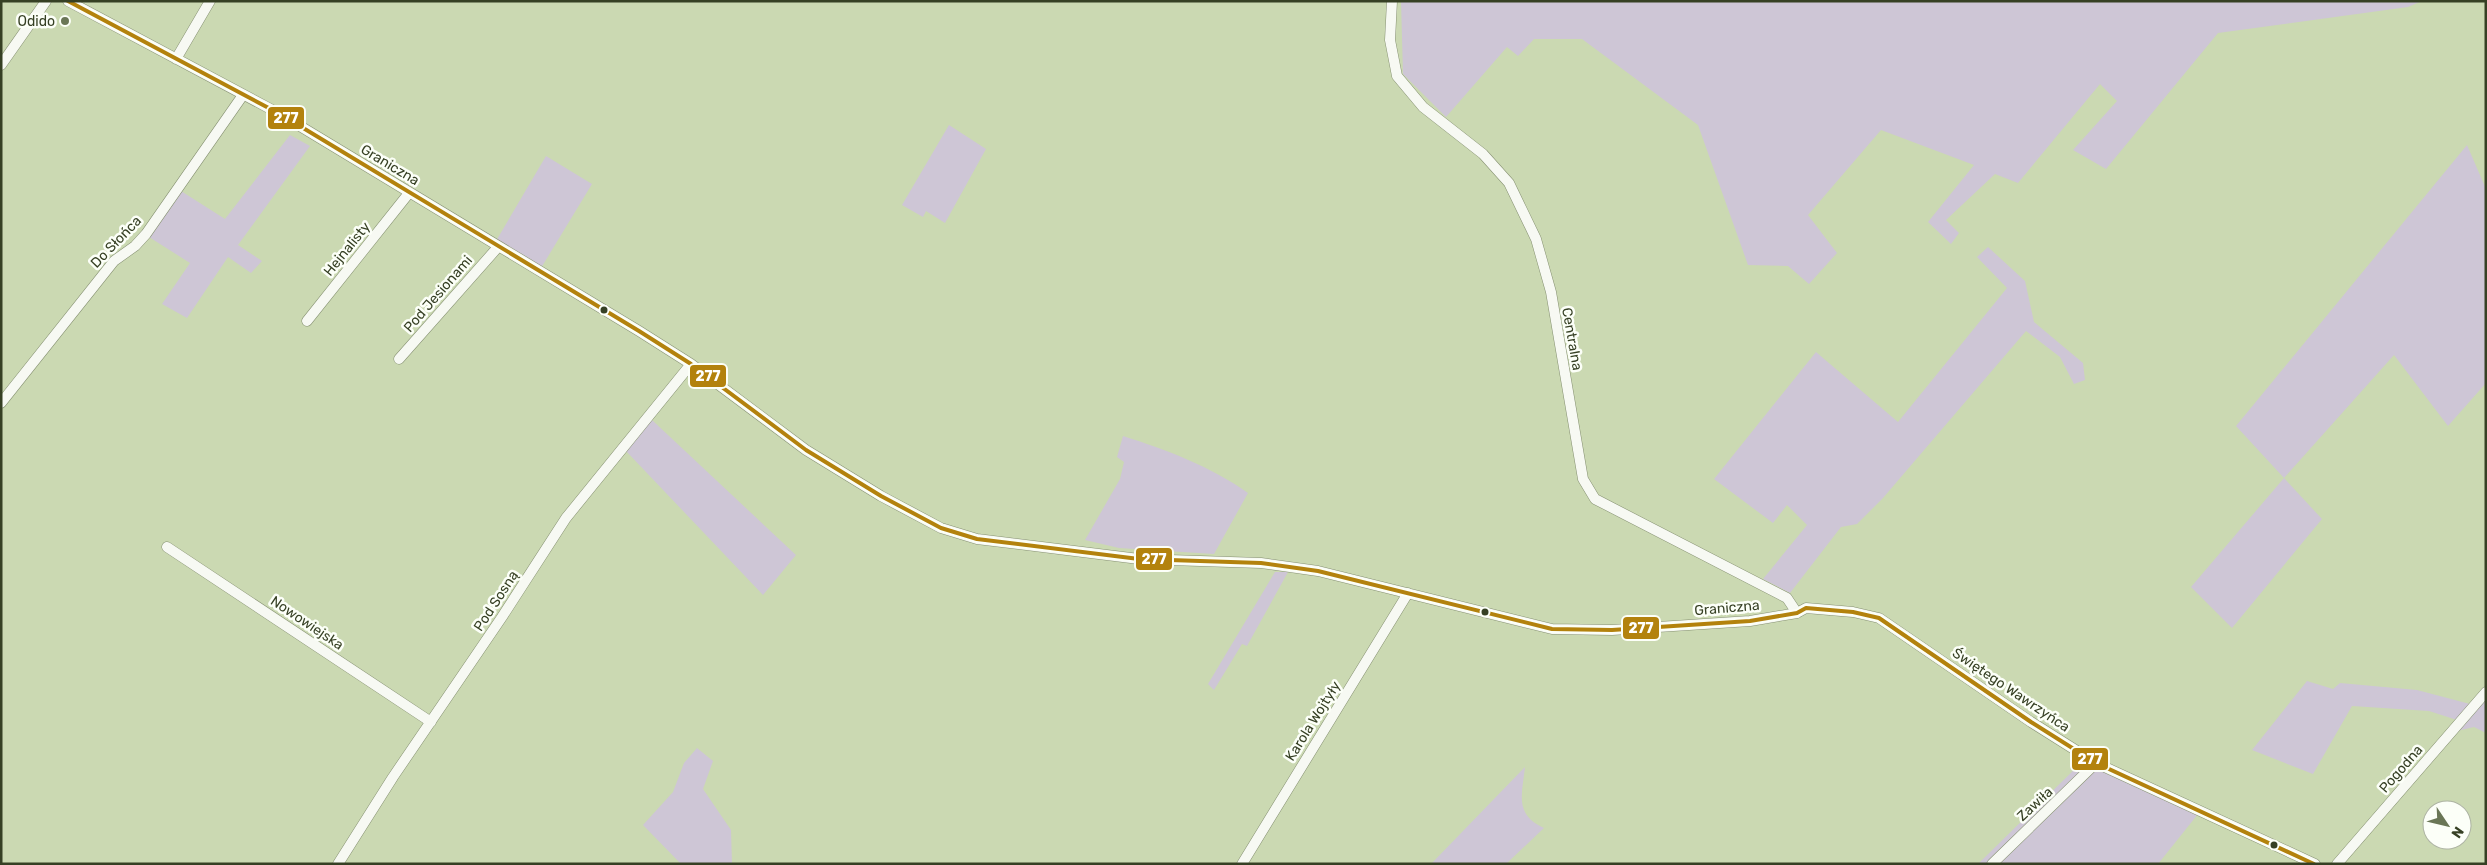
<svg xmlns="http://www.w3.org/2000/svg" width="2487" height="865" font-family="Rubik,sans-serif">
<style>
.green{fill:#cec6d6}
.lines{fill:none;stroke-linecap:round;stroke-linejoin:round}
.minor-casing{stroke:#869172;stroke-width:11}
.minor{stroke:#f7f9f3;stroke-width:10}
.bus-1-casing{stroke:#fcfff8;stroke-width:8}
.bus-1{stroke:#b3820d;stroke-width:4}
.poi-dot{fill:#6a7656;stroke:#fcfff8;stroke-width:2}
.bus-dot{fill:#364024;stroke:#fcfff8;stroke-width:2}
.labels{text-anchor:middle;dominant-baseline:central;stroke-width:5;stroke-linejoin:round;paint-order:stroke}
.poi-label{font-size:14px;fill:#364024;stroke:#fcfff8;text-anchor:end}
.street-label{font-size:14px;fill:#364024;stroke:#fcfff8}
.line-badge{stroke:#fcfff8;stroke-width:2}
.badge-label{font-size:14px;text-anchor:middle;font-weight:bold;fill:#fff}
</style>
<rect width="100%" height="100%" fill="#cbd9b2"/>
<path class="green" d="M1401 1H2422L2408 7 2218 33 2106 169 2073 150 2117 101 2100 84 2018 183 1995 174 1946 220 1959 233 1951 244 1928 222 1974 165 1881 130 1808 215 1837 253 1809 284 1788 266 1748 265 1698 125 1582 39H1534L1518 56 1507 47 1446 117 1403 74Z
M949 125 986 149 945 223 926 211 923 217 902 205Z
M290 135 310 146 238 245 262 261 251 273 228 257 187 318 162 304 190 263 149 237 181 191 225 219Z
M2467 145 2486 189V383L2448 426 2394 355 2284 478 2322 519 2232 628 2191 587 2284 478 2236 426Z
M546 156 592 184 541 268 496 241Z
M1988 247 2025 281 2034 322 2083 363 2085 380 2074 384 2060 357 2026 331 1883 498 1857 524 1841 527 1790 593 1763 579 1807 525 1787 505 1773 523 1714 479 1816 352 1898 422 2007 288 1977 257Z
M652 420 796 555 763 595 626 451Z
M1123 436C1167 450 1210 466 1248 493L1214 554 1119 548 1085 540 1120 479 1124 462 1117 457Z
M1275 572H1288L1247 646 1242 644 1214 690 1208 684Z
M2307 681 2333 689 2340 683 2417 690 2470 704 2457 720 2429 711 2352 706 2313 774 2252 750Z
M2486 697V733L2474 727 2457 731Z
M697 748 713 761 703 789 731 830 732 864H681L643 825 673 792 684 763Z
M2082 762 2088 763V769L1988 864H1978Z
M1525 767C1522 795 1514 814 1544 828L1506 864H1431Z
M2096 768 2198 814 2158 864H1995Z"/>
<g class="lines">
<g class="minor-casing">
<path id="minor" d="M68 1 280 114 639 331 691 364 806 450 881 496 941 528 977 539 1139 559 1261 563 1318 571 1552 629 1612 630 1750 621 1797 613 1806 608 1853 612 1879 618 2031 722 2096 763 2315 864
M1392 1 1390 40 1397 76 1423 107 1483 154 1509 183 1536 239 1551 292 1583 479 1595 499 1787 598 1797 613
M176 59 210 1
M1 65 46 1
M307 321 409 193
M399 359 498 247
M1 403 114 261 135 246 146 234 243 95
M167 547 431 722
M338 864 393 777 502 617 566 518 691 364
M1242 864 1408 593
M1992 864 2096 763
M2337 864 2486 692"/>
</g>
<use href="#minor" class="minor"/>
<g class="bus-1-casing">
<path id="bus-1" d="M68 1 280 114 639 331 691 364 806 450 881 496 941 528 977 539 1139 559 1261 563 1318 571 1552 629 1612 630 1750 621 1797 613 1806 608 1853 612 1879 618 2031 722 2096 763 2314 864"/>
</g>
<use href="#bus-1" class="bus-1"/>
</g>
<circle class="poi-dot" cx="65" cy="21" r="5"/>
<g class="bus-dot">
<circle cx="604" cy="310" r="4.5"/>
<circle cx="1485" cy="612" r="4.5"/>
<circle cx="2274" cy="845" r="4.5"/>
</g>
<g class="labels">
<g class="poi-label">
<text x="55" y="21">Odido</text>
</g>
<g class="street-label">
<text transform="translate(390 165) rotate(31)">Graniczna</text>
<text transform="translate(116 242) rotate(-46)">Do Słońca</text>
<text transform="translate(347 249) rotate(-51)">Hejnalisty</text>
<text transform="translate(438 294) rotate(-49)">Pod Jesionami</text>
<text transform="translate(1572 339) rotate(80)">Centralna</text>
<text transform="translate(496 601) rotate(-57)">Pod Sosną</text>
<text transform="translate(1727 608) rotate(-5)">Graniczna</text>
<text transform="translate(307 623) rotate(34)">Nowowiejska</text>
<text transform="translate(2011 690) rotate(34)">Świętego Wawrzyńca</text>
<text transform="translate(1313 721) rotate(-58)">Karola Wojtyły</text>
<text transform="translate(2401 769) rotate(-49)">Pogodna</text>
<text transform="translate(2035 804) rotate(-43)">Zawiła</text>
</g>
</g>
<g class="line-badge">
<rect x="267" y="106" width="38" height="24" rx="5" fill="#b3820d"/>
<rect x="689" y="364" width="38" height="24" rx="5" fill="#b3820d"/>
<rect x="1135" y="547" width="38" height="24" rx="5" fill="#b3820d"/>
<rect x="1622" y="616" width="38" height="24" rx="5" fill="#b3820d"/>
<rect x="2071" y="747" width="38" height="24" rx="5" fill="#b3820d"/>
</g>
<g class="badge-label">
<text x="286" y="123">277</text>
<text x="708" y="381">277</text>
<text x="1154" y="564">277</text>
<text x="1641" y="633">277</text>
<text x="2090" y="764">277</text>
</g>
<rect width="2487" height="865" fill="none" stroke="#364024" stroke-width="5"/>
<g transform="translate(2447 825) rotate(125)"><circle r="24" fill="#fcfff8" stroke="#adb3a3"/>
<path d="M0-4L9 19L0 12L-9 19Z" fill="#6a7656"/>
<text y="-8" font-size="14" font-weight="bold" text-anchor="middle" fill="#364024">N</text>
</g>
</svg>
